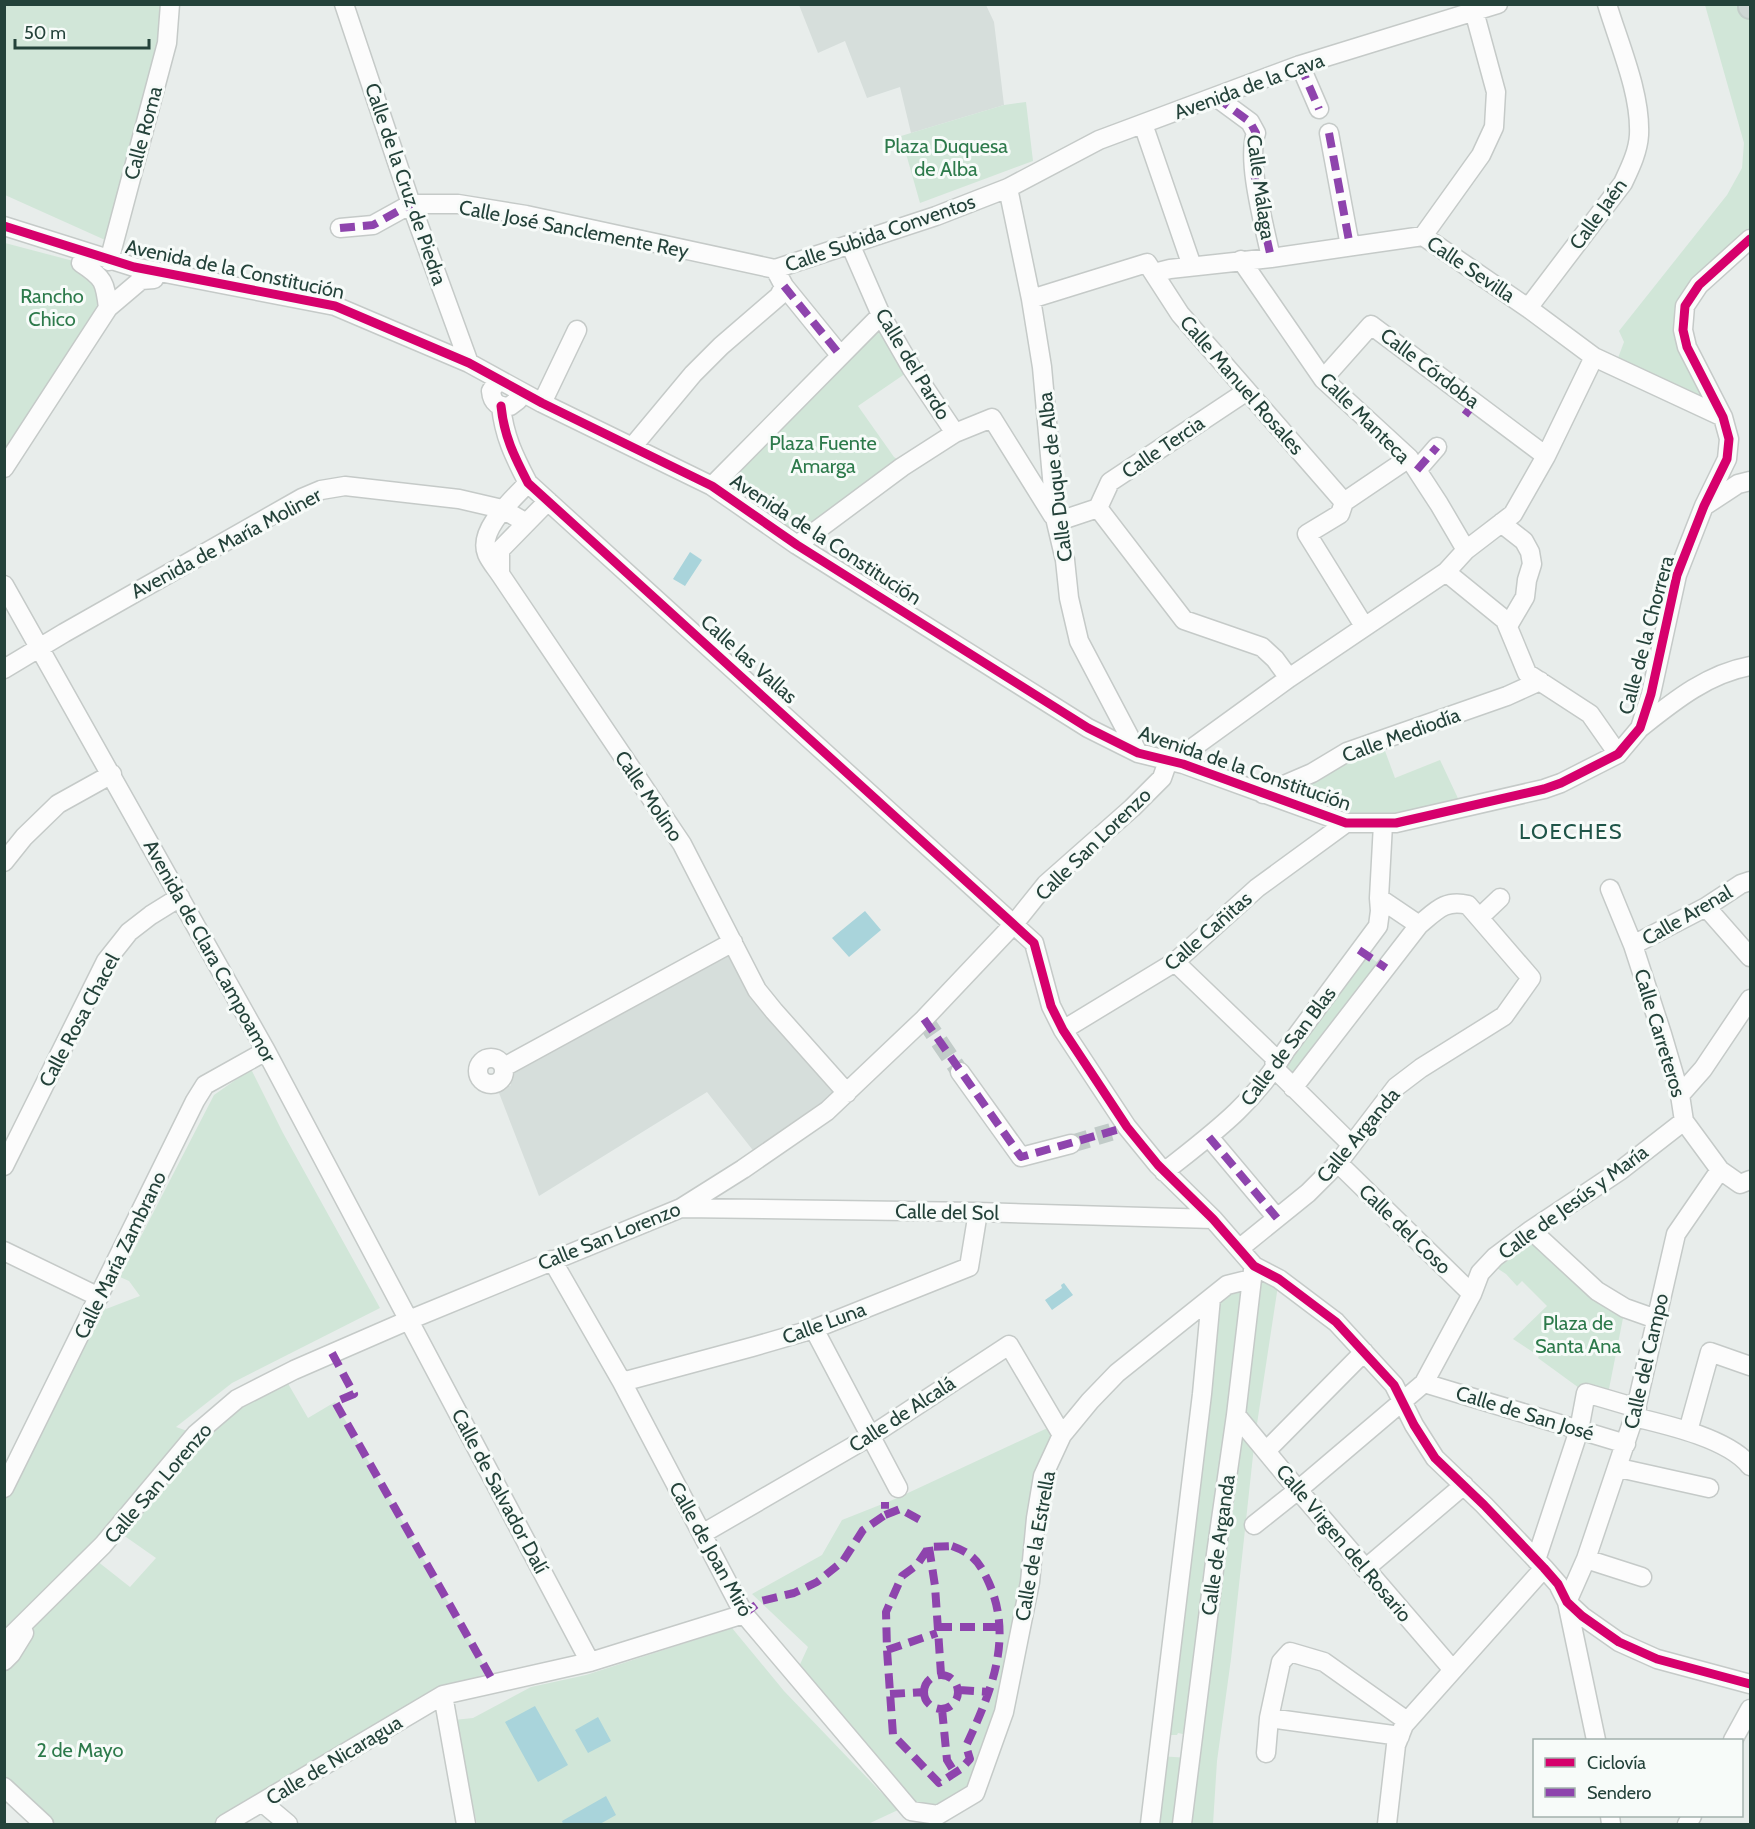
<svg xmlns="http://www.w3.org/2000/svg" width="1755" height="1829" font-family="Cabin,sans-serif">
<style>
.built{fill:#d6dedb}
.green{fill:#d1e6d8;fill-rule:evenodd}
.water{fill:#a9d4db}
.lines{fill:none;stroke-linecap:round;stroke-linejoin:round}
.minor-tunnel{stroke:#c1cbc8;stroke-width:18;stroke-dasharray:18 9;stroke-linecap:butt}
.minor-casing{stroke:#c5cac8;stroke-width:21}
.major-casing{stroke:#c3ccc9;stroke-width:26}
.minor{stroke:#fcfcfc;stroke-width:18}
.major{stroke:#cfd7d5;stroke-width:22}
.quiet{stroke:#8e44ad;stroke-width:8;stroke-dasharray:15 8;stroke-linecap:butt}
.cycleway-casing{stroke:#f7fbf9;stroke-width:13}
.cycleway{stroke:#d6006c;stroke-width:9}
.labels{text-anchor:middle;dominant-baseline:central;stroke-width:6;stroke-linejoin:round;paint-order:stroke}
.street-label{font-size:20px;fill:#24423a;stroke:#f7fbf9}
.park-label{font-size:20px;fill:#2d7a4b;stroke:#f7fbf9}
.quarter-label{font-size:22px;letter-spacing:1.5px;fill:#1f5548;stroke:#f7fbf9}
</style>
<rect width="100%" height="100%" fill="#e8edeb"/>
<path class="built" d="M799 5H986L994 22 1004 105 911 133 900 87 867 98 845 41 818 53Z
M733 942 757 990 847 1093 759 1158 707 1092 539 1196 499 1093 511 1085 504 1067Z"/>
<path class="green" d="M4 5H170L114 244 5 195Z
M1705 5H1750V239L1683 317 1723 417 1615 366 1624 342 1619 331 1727 195 1742 168 1744 143Z
M1026 102 1033 161 920 203 901 136 1004 105Z
M5 243 81 263 107 296 5 468Z
M881 315 912 369 858 406 894 457 905 465 797 545 712 486Z
M1381 740 1395 778 1440 760 1463 809 1400 822 1298 806 1299 779Z
M1359 950 1386 968 1293 1088 1275 1069Z
M251 1069 283 1133 380 1308 232 1383 176 1427 196 1434 283 1375 308 1418 335 1402 494 1683 443 1695 225 1824H44L5 1787 4 1487 99 1297 106 1309 140 1296 129 1281 120 1277 214 1095ZM116 1530 156 1558 130 1587 92 1557Z
M1531 1230 1625 1308 1607 1399 1586 1393 1538 1358 1539 1356 1513 1339 1547 1306 1522 1281 1517 1286 1506 1274 1489 1263Z
M1250 1279H1279L1255 1437 1231 1659 1217 1761 1213 1824H1150L1158 1756 1190 1758 1193 1736 1178 1733 1177 1735H1169L1211 1298Z
M1056 1424 1043 1477 1030 1582 975 1793 938 1815 911 1811 796 1673 808 1647 752 1594 822 1555 842 1520 895 1499Z
M732 1628 784 1691 898 1810 868 1824H477L454 1720 473 1718 531 1687 586 1675Z"/>
<path class="water" d="M690 552 702 560 685 586 673 579Z
M865 911 881 930 849 957 832 938Z
M1064 1283 1073 1295 1052 1310 1045 1300 1062 1288 1061 1285Z
M535 1706 568 1765 538 1782 505 1722Z
M598 1717 611 1741 588 1753 575 1730Z
M606 1796 616 1815 600 1824H563L562 1821Z"/>
<g class="lines">
<path class="minor-tunnel" d="M924 1019 960 1072
M1071 1144 1111 1132"/>
<g class="minor-casing">
<path id="minor" d="M344 4 411 204 469 363
M1300 65 1319 109
M1216 97 1250 122 1256 133C1246 161 1265 228 1271 258
M1143 124 1192 266
M1329 133 1350 246
M1008 188 1031 299 1042 367 1056 522 1065 560 1069 598 1079 641 1138 753
M4 226 134 267 335 306 469 363 542 403 712 486 797 545 1088 728 1138 753 1183 764 1346 823H1396L1544 789 1561 783 1618 754 1640 728 1651 694 1677 575 1704 506 1727 459 1729 439 1723 417 1687 347 1683 330 1685 306 1699 285 1750 239
M340 228 373 225 411 204H458L526 215 775 269
M1423 236 1481 155 1494 127 1496 92 1474 11
M850 244 881 315 912 369 955 433 992 418 1053 516
M1241 260 1323 379 1409 458 1439 504 1466 550 1446 572 1505 620 1527 673 1590 714 1618 754
M109 261 167 43 170 4
M81 263C104 278 105 282 108 308
M1154 273 1170 269 1271 258 1423 236 1528 308 1594 357 1723 417
M784 286 840 355
M1031 299 1147 263 1180 314 1344 502
M1528 308 1623 183C1630 168 1638 152 1639 135 1641 93 1619 44 1607 4
M1323 379 1371 325 1546 456
M498 380 491 391C492 403 499 408 510 406L518 400 520 391
M542 403 577 330
M501 406C504 436 514 456 528 483L1034 943 1051 1006 1063 1030 1127 1127 1158 1165 1213 1219 1254 1266 1279 1279 1336 1322 1394 1385 1414 1425 1435 1458 1484 1505 1544 1568 1558 1584 1567 1602 1582 1616 1619 1642 1657 1659 1750 1684
M633 446 693 374 721 346 779 296 784 286 775 269 936 216 1008 188 1099 140 1300 65 1498 4
M4 468 108 308 141 280 154 279
M1417 470 1437 447
M712 486 881 315
M548 501 500 550V574L682 844 757 990 774 1011 847 1093
M1344 502 1340 514 1307 534 1364 626
M1344 502 1409 458
M1706 505 1738 484 1750 481
M1098 508 1184 620 1262 647 1275 659 1289 678
M1056 522 1098 508 1110 482 1247 391
M1501 523 1524 541 1530 552 1532 564 1527 580 1525 597 1508 626
M797 545 902 467 955 433
M1466 550 1513 514 1546 456 1594 357
M500 574C496 568 490 561 487 554 477 530 514 498 528 483
M4 585 266 1051 590 1662
M4 669 64 633 302 498 321 490 345 486 459 499 502 509 525 522
M1640 728C1674 701 1707 674 1750 666
M1183 764 1191 749 1289 678 1446 572
M1263 794 1312 773 1347 752 1507 696 1540 681
M4 862 24 837 58 804 112 774
M1610 889 1633 945 1662 1034 1680 1095 1684 1121 1720 1170 1740 1184 1750 1180
M1706 907 1750 957
M1480 917 1500 898
M1633 945 1706 907 1741 884 1750 881
M1175 962 1274 1057 1275 1069 1351 1144
M1063 1030 1175 962 1257 888 1346 823
M478 1071a13 13 0 1 1 26 0a13 13 0 1 1-26 0Z
M504 1067 733 942
M960 1072 1021 1157 1071 1144
M1293 1088 1419 925 1379 898
M1680 1095 1703 1069 1750 999
M1209 1137 1277 1218
M1338 1163 1472 1294
M4 1166 106 961 129 932 151 915 180 897
M1164 1172C1212 1134 1254 1104 1286 1050L1378 926 1380 911 1379 898 1383 824
M681 1208 978 1212 1213 1219
M1531 1230 1597 1291 1625 1308 1656 1319
M1240 1248 1308 1193 1338 1163 1396 1087 1421 1068 1504 1016 1531 978 1468 905C1445 899 1436 911 1419 925
M4 1251 99 1297
M552 1260 622 1382 744 1614 911 1811 938 1815 975 1793 1004 1712 1030 1582 1036 1518 1043 1476 1062 1435 1090 1401 1117 1373 1227 1285 1251 1279
M814 1329 898 1488
M622 1382 752 1347 814 1329 969 1267 978 1212
M1424 1383 1626 1444
M1236 1415 1298 1490 1453 1670
M1634 1417C1668 1425 1729 1439 1750 1466
M1688 1431 1710 1352 1750 1366
M1266 1451 1364 1352
M1619 1468 1709 1488
M4 1488 195 1101 205 1085 266 1051
M1254 1525 1298 1490 1424 1383 1472 1294 1480 1273 1495 1257 1531 1230 1621 1170 1684 1121
M702 1534 869 1437 1009 1345 1062 1435
M1586 1559 1642 1577
M1536 1560 1579 1430 1586 1393 1637 1408
M1365 1569 1464 1485
M1567 1602 1586 1559 1634 1417 1676 1234 1720 1170
M1567 1602 1596 1740
M4 1643 103 1545 196 1434 237 1399 294 1370 409 1320 681 1208 743 1169 827 1111 924 1019 1014 924 1046 884 1132 808 1162 778 1168 761
M4 1661 11 1654 24 1633
M443 1695 466 1824
M1269 1718 1400 1736
M1733 1740 1750 1709
M1266 1753 1269 1718 1281 1662 1290 1652 1324 1662 1407 1721
M4 1787 44 1824
M263 1803 288 1824
M1610 1816 1611 1824
M225 1824 443 1695 590 1662 744 1614
M1150 1824 1202 1394 1211 1298
M1182 1824 1216 1554 1236 1415 1253 1270
M1387 1824 1396 1745 1404 1725 1544 1568
M1687 1824 1692 1816"/>
</g>
<g class="major-casing">
<path id="major" d="M1750 4V7"/>
</g>
<use href="#minor" class="minor"/>
<use href="#major" class="major"/>
<path class="quiet" d="M1300 65 1319 109
M1216 97 1250 122 1256 133C1246 161 1265 228 1271 258
M1329 133 1350 246
M340 228 373 225 411 204
M784 286 840 355
M1465 415 1475 402
M1417 470 1437 447
M1359 950 1386 968
M924 1019 1021 1157 1127 1127
M1209 1137 1277 1218
M332 1353 354 1394 335 1402 494 1683
M885 1515 900 1509 924 1522
M952 1546C974 1554 980 1563 989 1583 1014 1640 990 1694 966 1746L970 1759 961 1769 939 1783 893 1735 887 1650 886 1612 902 1576 917 1565 929 1547Z
M929 1547 935 1586 941 1674
M744 1614 761 1601 794 1593 817 1582 843 1561 863 1530 885 1515V1502
M937 1627H1000
M887 1650 937 1633
M924 1692a17 17 0 1 1 34 0a17 17 0 1 1-34 0Z
M959 1690 990 1692
M890 1694 924 1692
M942 1709 947 1760 955 1773"/>
<g class="cycleway-casing">
<path id="cycleway" d="M4 226 134 267 335 306 469 363 542 403 712 486 797 545 1088 728 1138 753 1183 764 1346 823H1396L1544 789 1561 783 1618 754 1640 728 1651 694 1677 575 1704 506 1727 459 1729 439 1723 417 1687 347 1683 330 1685 306 1699 285 1750 239
M501 406C504 436 514 456 528 483L1034 943 1051 1006 1063 1030 1127 1127 1158 1165 1213 1219 1254 1266 1279 1279 1336 1322 1394 1385 1414 1425 1435 1458 1484 1505 1544 1568 1558 1584 1567 1602 1582 1616 1619 1642 1657 1659 1750 1684"/>
</g>
<use href="#cycleway" class="cycleway"/>
</g>
<g class="labels">
<g class="street-label">
<text transform="translate(1249 86) rotate(-20)">Avenida de la Cava</text>
<text transform="translate(143 133) rotate(-75)">Calle Roma</text>
<text transform="translate(406 184) rotate(71)">Calle de la Cruz de Piedra</text>
<text transform="translate(1261 187) rotate(82)">Calle Málaga</text>
<text transform="translate(1598 214) rotate(-54)">Calle Jaén</text>
<text transform="translate(574 229) rotate(11)">Calle José Sanclemente Rey</text>
<text transform="translate(880 233) rotate(-19)">Calle Subida Conventos</text>
<text transform="translate(235 269) rotate(12)">Avenida de la Constitución</text>
<text transform="translate(1471 269) rotate(34)">Calle Sevilla</text>
<text transform="translate(913 364) rotate(59)">Calle del Pardo</text>
<text transform="translate(1430 368) rotate(37)">Calle Córdoba</text>
<text transform="translate(1242 385) rotate(49)">Calle Manuel Rosales</text>
<text transform="translate(1365 418) rotate(45)">Calle Manteca</text>
<text transform="translate(1163 447) rotate(-34)">Calle Tercia</text>
<text transform="translate(1055 477) rotate(-97)">Calle Duque de Alba</text>
<text transform="translate(826 539) rotate(33)">Avenida de la Constitución</text>
<text transform="translate(226 543) rotate(-28)">Avenida de María Moliner</text>
<text transform="translate(1646 635) rotate(-75)">Calle de la Chorrera</text>
<text transform="translate(749 659) rotate(42)">Calle las Vallas</text>
<text transform="translate(1401 735) rotate(-20)">Calle Mediodía</text>
<text transform="translate(1245 768) rotate(19)">Avenida de la Constitución</text>
<text transform="translate(649 796) rotate(56)">Calle Molino</text>
<text transform="translate(1093 844) rotate(-44)">Calle San Lorenzo</text>
<text transform="translate(1687 915) rotate(-30)">Calle Arenal</text>
<text transform="translate(1208 931) rotate(-41)">Calle Cañitas</text>
<text transform="translate(210 951) rotate(61)">Avenida de Clara Campoamor</text>
<text transform="translate(79 1020) rotate(-62)">Calle Rosa Chacel</text>
<text transform="translate(1660 1033) rotate(73)">Calle Carreteros</text>
<text transform="translate(1288 1046) rotate(-53)">Calle de San Blas</text>
<text transform="translate(1358 1135) rotate(-50)">Calle Arganda</text>
<text transform="translate(1573 1202) rotate(-36)">Calle de Jesús y María</text>
<text transform="translate(947 1212) rotate(1)">Calle del Sol</text>
<text transform="translate(1405 1229) rotate(44)">Calle del Coso</text>
<text transform="translate(609 1236) rotate(-22)">Calle San Lorenzo</text>
<text transform="translate(120 1255) rotate(-64)">Calle María Zambrano</text>
<text transform="translate(824 1323) rotate(-20)">Calle Luna</text>
<text transform="translate(1646 1361) rotate(-77)">Calle del Campo</text>
<text transform="translate(1525 1413) rotate(17)">Calle de San José</text>
<text transform="translate(902 1414) rotate(-33)">Calle de Alcalá</text>
<text transform="translate(158 1483) rotate(-49)">Calle San Lorenzo</text>
<text transform="translate(500 1491) rotate(62)">Calle de Salvador Dalí</text>
<text transform="translate(1344 1543) rotate(50)">Calle Virgen del Rosario</text>
<text transform="translate(1218 1545) rotate(-82)">Calle de Arganda</text>
<text transform="translate(1035 1546) rotate(-80)">Calle de la Estrella</text>
<text transform="translate(711 1549) rotate(61)">Calle de Joan Miró</text>
<text transform="translate(334 1760) rotate(-31)">Calle de Nicaragua</text>
</g>
<g class="park-label">
<text x="946" y="146">Plaza Duquesa<tspan x="946" dy="23">de Alba</tspan></text>
<text x="52" y="296">Rancho<tspan x="52" dy="23">Chico</tspan></text>
<text x="823" y="443">Plaza Fuente<tspan x="823" dy="23">Amarga</tspan></text>
<text x="1578" y="1323">Plaza de<tspan x="1578" dy="23">Santa Ana</tspan></text>
<text x="80" y="1750">2 de Mayo</text>
</g>
<g class="quarter-label">
<text x="1571" y="831">LOECHES</text>
</g>
</g>
<rect width="1755" height="1829" fill="none" stroke="#24423a" stroke-width="12"/>
<rect x="1533" y="1739" width="210" height="78" fill="#f7fbf9" stroke="#a3b1ad" stroke-width="1.5"/>
<rect x="1545" y="1758" width="30" height="9" fill="#d6006c" stroke="#a3b1ad" stroke-width="1.5"/>
<text x="1587" y="1769" font-size="18" fill="#24423a">Ciclovía</text>
<rect x="1545" y="1788" width="30" height="9" fill="#8e44ad" stroke="#a3b1ad" stroke-width="1.5"/>
<text x="1587" y="1799" font-size="18" fill="#24423a">Sendero</text>
<path d="M15 39v9h134v-9" fill="none" stroke="#24423a" stroke-width="3"/>
<text x="24" y="39" font-size="18" fill="#24423a" stroke="#f7fbf9" stroke-width="4.5" paint-order="stroke">50 m</text>
</svg>
